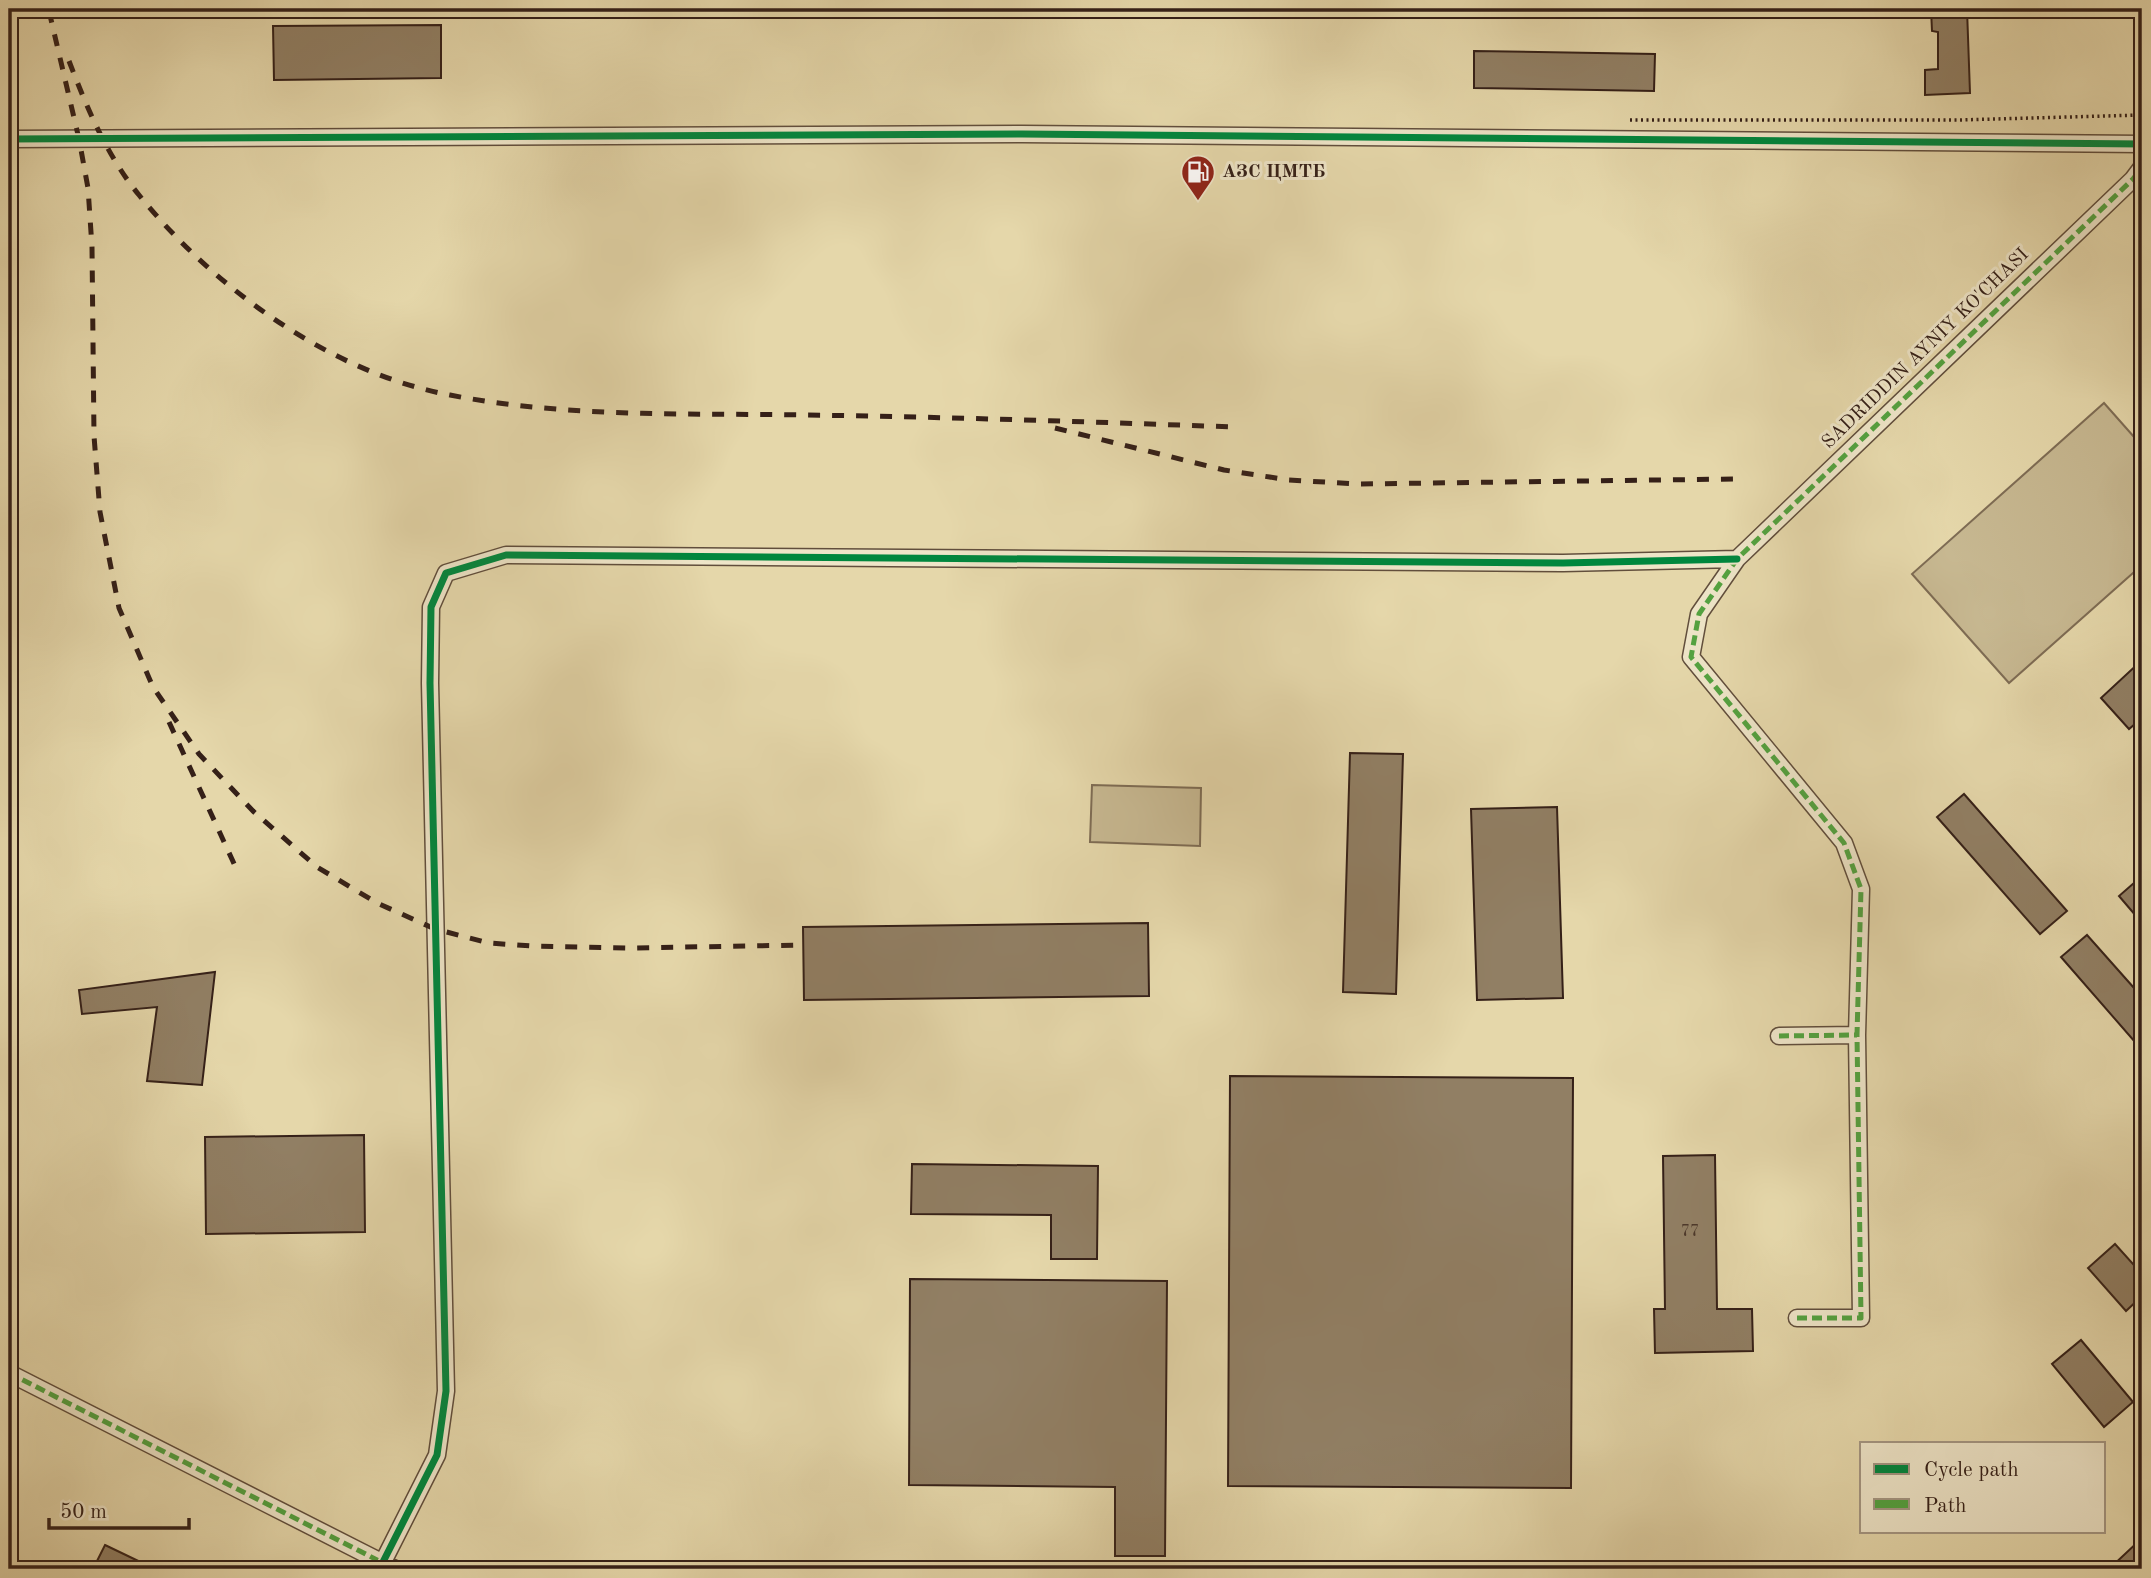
<svg xmlns="http://www.w3.org/2000/svg" width="2151" height="1578" font-family="'Old Standard TT',serif">
<style>
.green{fill:#c7b891;stroke:#7e6c54;stroke-width:2}
.building{fill:#917f64;stroke:#352018;stroke-width:2}
.lines{fill:none;stroke-linecap:round;stroke-linejoin:round}
.street-casing{stroke:#614e3c;stroke-width:19}
.path{stroke:#352018;stroke-width:3.5;stroke-dasharray:2 3.5;stroke-linecap:butt}
.street{stroke:#eee5c8;stroke-width:16}
.rail{stroke:#352018;stroke-width:5;stroke-dasharray:12 12;stroke-linecap:butt}
.quiet{stroke:#53a240;stroke-width:5;stroke-dasharray:10 5;stroke-linecap:butt}
.cycleway-casing{stroke:#eee5c8;stroke-width:11}
.cycleway{stroke:#00873e;stroke-width:7}
.labels{text-anchor:middle;dominant-baseline:central;stroke-width:6;stroke-linejoin:round;paint-order:stroke}
.number-label{font-size:16px;fill:#4c382b}
.poi-label{font-size:19px;font-weight:bold;fill:#352018;stroke:#eee5c8;text-anchor:start}
.street-label{font-size:19px;fill:#352018;stroke:#eee5c8}
</style>
<rect width="100%" height="100%" fill="#e5d7aa"/>
<filter id="stains"><feTurbulence type="fractalNoise" baseFrequency=".00286" numOctaves="4"/><feColorMatrix values="0 0 0 0 .2 0 0 0 0 .09 0 0 0 0 .02 0 0 0 .5 -.17"/></filter>
<radialGradient id="worn" r=".72"><stop offset=".6" stop-color="#630" stop-opacity="0"/><stop offset="1" stop-color="#630" stop-opacity=".3"/></radialGradient>
<path class="green" d="M2104 403 2142 446V565L2009 683 1912 574Z
M1092 785 1201 788 1200 846 1090 842Z"/>
<path class="building" d="M1279 9H1643V15H1279Z
M1931 9H1967L1970 93 1925 95V70L1938 69V32L1932 31Z
M441 25V78L274 80 273 26Z
M1474 51 1655 54 1654 91 1474 88Z
M2142 660V718L2129 729 2101 698Z
M1350 753 1403 754 1396 994 1343 992Z
M1964 794 2067 911 2040 934 1937 817Z
M1557 807 1563 998 1477 1000 1471 809Z
M2142 876V923L2119 896Z
M1148 923 1149 996 804 1000 803 927Z
M2087 935 2142 997V1050L2061 957Z
M215 972 202 1085 147 1081 157 1007 82 1014 79 990Z
M1230 1076 1573 1078 1571 1488 1228 1486Z
M364 1135 365 1232 206 1234 205 1137Z
M1715 1155 1717 1309H1752L1753 1351 1655 1353 1654 1309H1665L1663 1156Z
M912 1164 1098 1166 1097 1259H1051V1215L911 1214Z
M2115 1244 2142 1274V1296L2126 1311 2088 1268Z
M910 1279 1167 1281 1165 1556H1115V1487L909 1485Z
M2081 1340 2133 1402 2104 1427 2052 1364Z
M2142 1538V1569H2109Z
M105 1545 155 1569H93Z"/>
<g class="lines">
<g class="street-casing">
<path id="street" d="M9 139 1022 134 2142 144
M1779 1036 1857 1035
M1797 1318H1861L1857 1035 1861 889 1844 843 1691 657 1699 614 1737 559 2133 179 2142 167
M9 1373 395 1569
M383 1562 437 1455 446 1391 430 683 431 607 446 573 506 555 1563 563 1737 559"/>
</g>
<path class="path" d="M1630 120H1959L2142 115"/>
<use href="#street" class="street"/>
<path class="rail" d="M49 11 79 139 88 188 92 247 94 436 100 512 119 608 153 687 199 754 253 811 317 867 377 903 435 929 489 943 532 946 630 948 804 945
M69 61C87 108 107 156 139 195 214 288 331 373 450 395 567 418 688 413 806 415 949 417 1093 422 1236 427
M1055 428 1224 470 1289 480 1357 484 1733 479
M169 722 236 868"/>
<path class="quiet" d="M1779 1036 1857 1035
M1797 1318H1861L1857 1035 1861 889 1844 843 1691 657 1699 614 1737 559 2133 179 2142 167
M9 1373 395 1569"/>
<g class="cycleway-casing">
<path id="cycleway" d="M9 139 1022 134 2142 144
M383 1562 437 1455 446 1391 430 683 431 607 446 573 506 555 1563 563 1737 559"/>
</g>
<use href="#cycleway" class="cycleway"/>
</g>
<defs>
<g id="fuel-pin" transform="scale(1.75)"><path d="M0 17L-7.5 6A9.5 9.5 0 1 1 7.5 6Z" fill="#8f2418" stroke="#eee5c8"/><path d="M-5.5-6h7V0h2V4h1.3V-2.5L3-4.5l.8-.8L6-3V5H2.5V1h-1V6h-7ZM-4.2-4.7v3.2H.2V-4.7Z" fill="#fff"/></g>
</defs>
<g fill-rule="evenodd">
<use href="#fuel-pin" x="1198" y="172"/>
</g>
<g class="labels">
<g class="number-label">
<text x="1690" y="1232">77</text>
</g>
<g class="poi-label">
<text x="1222" y="172">АЗС ЦМТБ</text>
</g>
<g class="street-label">
<text transform="translate(1926 349) rotate(-44)">SADRIDDIN AYNIY KO'CHASI</text>
</g>
</g>
<rect width="2151" height="1578" fill="none" stroke="#e5d7aa" stroke-width="35"/>
<rect x="10" y="10" width="2130" height="1557" fill="none" stroke="#352018" stroke-width="3.5"/>
<rect x="18" y="18" width="2116" height="1543" fill="none" stroke="#352018" stroke-width="2"/>
<rect x="1860" y="1442" width="245" height="91" fill="#eee5c8" stroke="#a49682" stroke-width="2"/>
<rect x="1874" y="1464" width="35" height="10" fill="#00873e" stroke="#a49682" stroke-width="2"/>
<text x="1924" y="1476" font-size="21" fill="#352018">Cycle path</text>
<rect x="1874" y="1499" width="35" height="10" fill="#53a240" stroke="#a49682" stroke-width="2"/>
<text x="1924" y="1512" font-size="21" fill="#352018">Path</text>
<path d="M49 1518v10h140v-10" fill="none" stroke="#352018" stroke-width="3.5"/>
<text x="60" y="1518" font-size="21" fill="#352018" stroke="#eee5c8" stroke-width="5" paint-order="stroke">50 m</text>
<rect width="100%" height="100%" filter="url(#stains)"/>
<rect width="100%" height="100%" fill="url(#worn)"/>
</svg>
